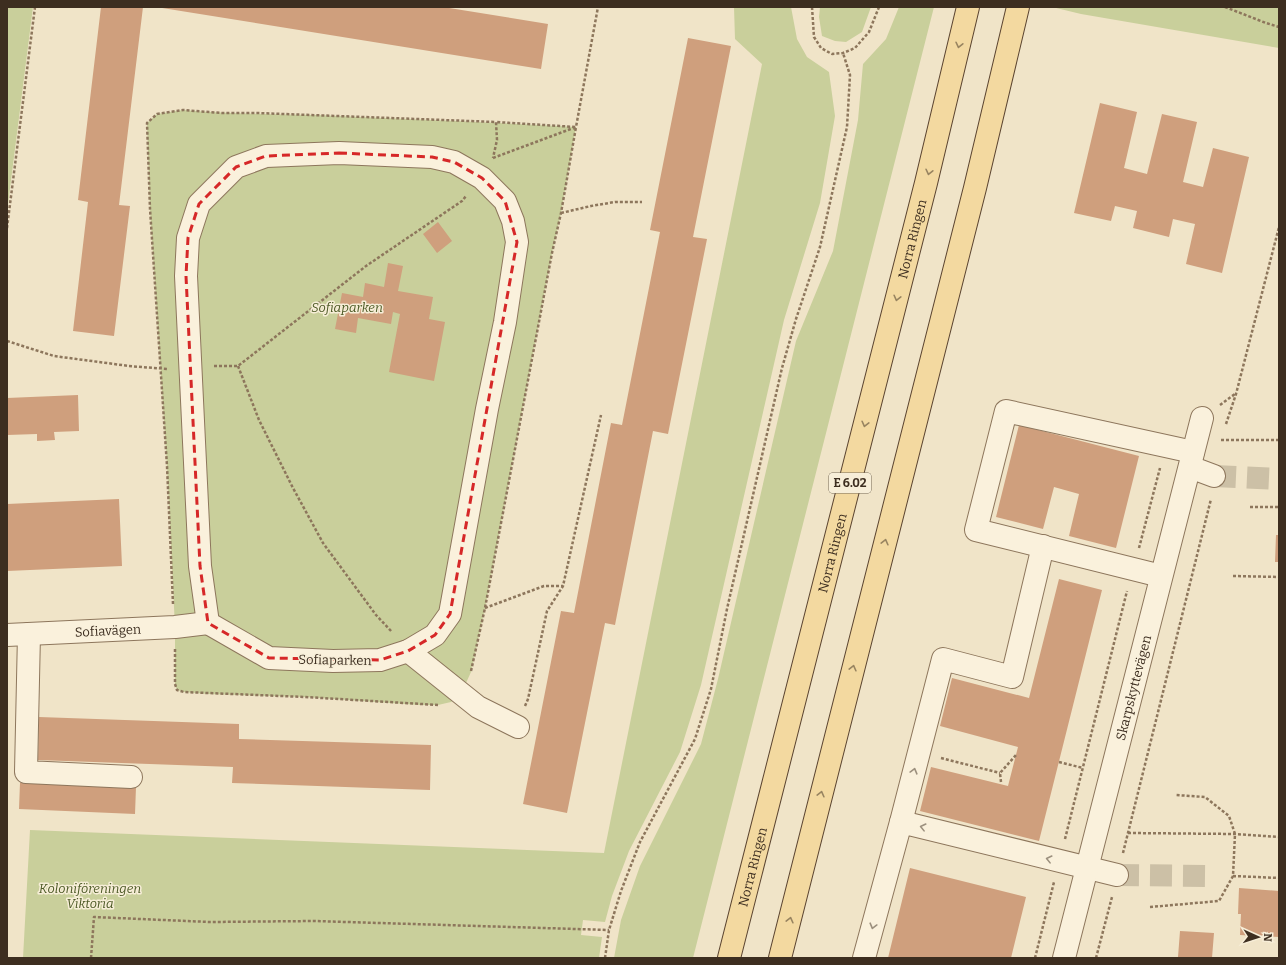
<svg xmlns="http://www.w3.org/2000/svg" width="1286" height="965" font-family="Bitter,serif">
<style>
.green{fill:#c9cf9b}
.building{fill:#cf9f7d}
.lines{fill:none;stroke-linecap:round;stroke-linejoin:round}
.minor-tunnel{stroke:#ccc0a6;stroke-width:22;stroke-dasharray:22 11;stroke-linecap:butt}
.minor-casing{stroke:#8d765c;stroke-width:24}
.major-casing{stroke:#5b4430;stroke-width:24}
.path{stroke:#8d765c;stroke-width:2.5;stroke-dasharray:3 2;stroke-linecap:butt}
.minor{stroke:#faf1dc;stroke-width:22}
.major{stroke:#f3d9a0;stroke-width:22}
.oneway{stroke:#988460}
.oneway2{stroke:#9c907e}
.marked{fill:none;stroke:#d62828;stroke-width:3;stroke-dasharray:8 5;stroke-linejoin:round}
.labels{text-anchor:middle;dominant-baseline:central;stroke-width:3;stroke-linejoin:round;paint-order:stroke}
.shield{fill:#f7eed8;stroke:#756857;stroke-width:1}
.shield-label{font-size:12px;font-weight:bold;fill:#3d2e20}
.street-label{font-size:13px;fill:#3d2e20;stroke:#f7eed8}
.park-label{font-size:13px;font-style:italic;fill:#4d5a26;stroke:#f7eed8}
</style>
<rect width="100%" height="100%" fill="#f0e4c8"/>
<path class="green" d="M7 7H33L7 212Z
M734 7H791L797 39 807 57 829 72 835 116 820 203 784 320 701 685 680 752 629 851 612 896 605 922 583 920 581 935 602 937 599 958H23L30 830 604 853 762 64 735 39Z
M820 7H871L862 32 846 42 835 41 822 36 819 17Z
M899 7H934L693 958H614L621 920 640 866 701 744 718 679 796 341 833 251 858 120 863 64 886 39Z
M1052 7H1279V48L1081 14Z
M183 110C227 114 271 114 316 115 402 119 489 122 576 127L561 213 552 253 485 608 471 672 461 694 451 702 438 705H419L305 697 208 694 184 692 177 690 175 684V627L167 466 150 209 147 123 157 114Z"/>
<path class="building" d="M101 7H143L119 205 130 206 114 336 73 331 88 202 78 200Z
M156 7H443L548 24 541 69Z
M688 38 731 46 693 237 707 239 668 434 653 431 615 625 605 623 567 813 523 804 561 611 574 613 611 423 622 425 660 232 650 230Z
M1100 103 1137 112 1124 168 1147 174 1162 114 1197 122 1183 182 1203 187 1213 148 1249 157 1222 273 1186 264 1195 224 1173 219 1169 237 1133 228 1137 211 1115 206 1111 221 1074 213Z
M438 222 452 241 437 253 423 234Z
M388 263 403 266 398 291 433 297 429 319 445 322 434 381 389 372 400 314 393 312 391 324 358 318 356 333 335 329 342 293 363 297 365 283 384 287Z
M78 395 79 431 54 432 55 440 37 441V434L7 435V398Z
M1019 425 1139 456 1116 548 1069 536 1079 494 1054 487 1043 529 996 517Z
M119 499 122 566 7 571V504Z
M1276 535H1279V562H1275Z
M1059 579 1102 590 1039 841 920 811 931 767 1008 786 1018 747 940 726 952 678 1029 698Z
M39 717 239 724V739L431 745 430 790 232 783 233 767 38 760Z
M20 783 136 787 135 814 19 809Z
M910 868 1026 897 1011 958H888Z
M1239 888 1279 891V937L1240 935 1241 914H1238Z
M1180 931 1214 933 1212 958 1178 957Z"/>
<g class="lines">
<path class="minor-tunnel" d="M1214 476 1279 479
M1117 875 1214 876"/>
<g class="minor-casing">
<g id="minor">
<path d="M339 153 432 157 454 162 482 178 505 201 513 221 517 242 505 322 487 409 450 614 435 635 408 651 380 660 333 661 269 658 208 623 200 566 186 276 188 238 199 204 236 167 266 156Z"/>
<path d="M1190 467 1214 476"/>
<path d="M1161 576 976 530 1006 411 1193 452"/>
<path d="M29 634 26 772 131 777"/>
<path id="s1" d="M7 635 175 627 208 623"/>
<path d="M408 651 478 707 518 727"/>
<path d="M901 822 943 659 1012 677 1043 546"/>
<path d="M864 958 901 822 1117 875"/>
<path id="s2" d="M1064 958 1202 418"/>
</g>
</g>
<g class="major-casing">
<g id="major">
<path id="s3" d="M729 958 926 183 968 7"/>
<path d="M780 958 975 188 1018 7"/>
</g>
</g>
<path class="path" d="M812 7 814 37 821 48 832 54 843 53 855 48 869 32 879 7
M1225 7 1266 23 1279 27
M493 158 576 127 598 7
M561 213 591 206 615 202H642
M7 228 35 7
M7 341 54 356 129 366 167 369
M214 366H238L366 266 462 201 466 196
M238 366 259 420 293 488 323 543 376 615 392 632
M1220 405 1235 394
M1226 424 1236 394 1279 227
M1221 440H1279
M1250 507H1279
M1139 548 1160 468
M1233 576 1279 577
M173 604 167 466 150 209 147 123 157 114 183 110 222 113H257L496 122 497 140 493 158
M485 608 544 586H563
M175 649V684L177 690 184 692 305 697 438 705
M471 671 485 608 552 253 561 213 576 127 496 122
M525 706 528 699 547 611 563 586 601 415
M941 758 1000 773
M1059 762 1083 768
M1001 782 1000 773 1016 755
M1128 833 1235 834 1279 837
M1065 839 1127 591
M1123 853 1211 499
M1233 876 1279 878
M1150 907 1219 901 1233 876 1235 834 1229 816 1205 797 1176 795
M91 958 94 917 210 922 314 921 609 930
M605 958 609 930 621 891 640 842 695 739 711 689 727 609 782 368 796 319 820 247 847 127 850 75 843 53
M1035 958 1054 882
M1096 958 1112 897"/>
<use href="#minor" class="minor"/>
<use href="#major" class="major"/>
</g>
<defs><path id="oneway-chevron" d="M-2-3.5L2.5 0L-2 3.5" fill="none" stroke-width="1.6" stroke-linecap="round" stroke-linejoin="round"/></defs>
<g class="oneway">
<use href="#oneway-chevron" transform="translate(959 45) rotate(103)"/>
<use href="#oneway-chevron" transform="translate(929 172) rotate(103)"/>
<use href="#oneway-chevron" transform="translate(897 298) rotate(104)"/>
<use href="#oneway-chevron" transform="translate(865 424) rotate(104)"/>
<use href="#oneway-chevron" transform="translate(885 542) rotate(-76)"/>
<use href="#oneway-chevron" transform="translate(853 668) rotate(-76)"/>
<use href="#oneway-chevron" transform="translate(821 794) rotate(-76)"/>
<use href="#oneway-chevron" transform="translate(790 920) rotate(-76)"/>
</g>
<g class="oneway2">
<use href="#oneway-chevron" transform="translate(914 771) rotate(-75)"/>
<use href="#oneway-chevron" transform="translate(923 827) rotate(-166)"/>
<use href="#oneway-chevron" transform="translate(1049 859) rotate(-166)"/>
<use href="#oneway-chevron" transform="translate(873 926) rotate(105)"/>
</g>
<path class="marked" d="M339 153 432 157 454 162 482 178 505 201 517 242 450 614 435 635 408 651 380 660 269 658 208 623 200 566 186 276 188 238 199 204 236 167 266 156Z"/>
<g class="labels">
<rect class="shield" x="829" y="473" width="42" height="20" rx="3"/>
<g class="shield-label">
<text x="850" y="483">E 6.02</text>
</g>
<g class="street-label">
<text stroke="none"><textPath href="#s3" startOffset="742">Norra Ringen</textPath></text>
<text stroke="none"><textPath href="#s3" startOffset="418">Norra Ringen</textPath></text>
<text stroke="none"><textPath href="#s1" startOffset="101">Sofiavägen</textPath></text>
<text transform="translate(335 660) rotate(1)">Sofiaparken</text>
<text stroke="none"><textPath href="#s2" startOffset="279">Skarpskyttevägen</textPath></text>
<text stroke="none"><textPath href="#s3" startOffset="94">Norra Ringen</textPath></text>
</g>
<g class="park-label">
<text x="347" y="307">Sofiaparken</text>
<text x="90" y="888">Koloniföreningen<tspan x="90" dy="15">Viktoria</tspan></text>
</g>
</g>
<rect width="1286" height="965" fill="none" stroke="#3d2e20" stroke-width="16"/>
<g transform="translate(1258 937) rotate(93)" stroke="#f7eed8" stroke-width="3" paint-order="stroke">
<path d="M0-3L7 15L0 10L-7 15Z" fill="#3d2e20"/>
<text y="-6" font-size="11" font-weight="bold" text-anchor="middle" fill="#3d2e20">N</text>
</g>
</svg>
